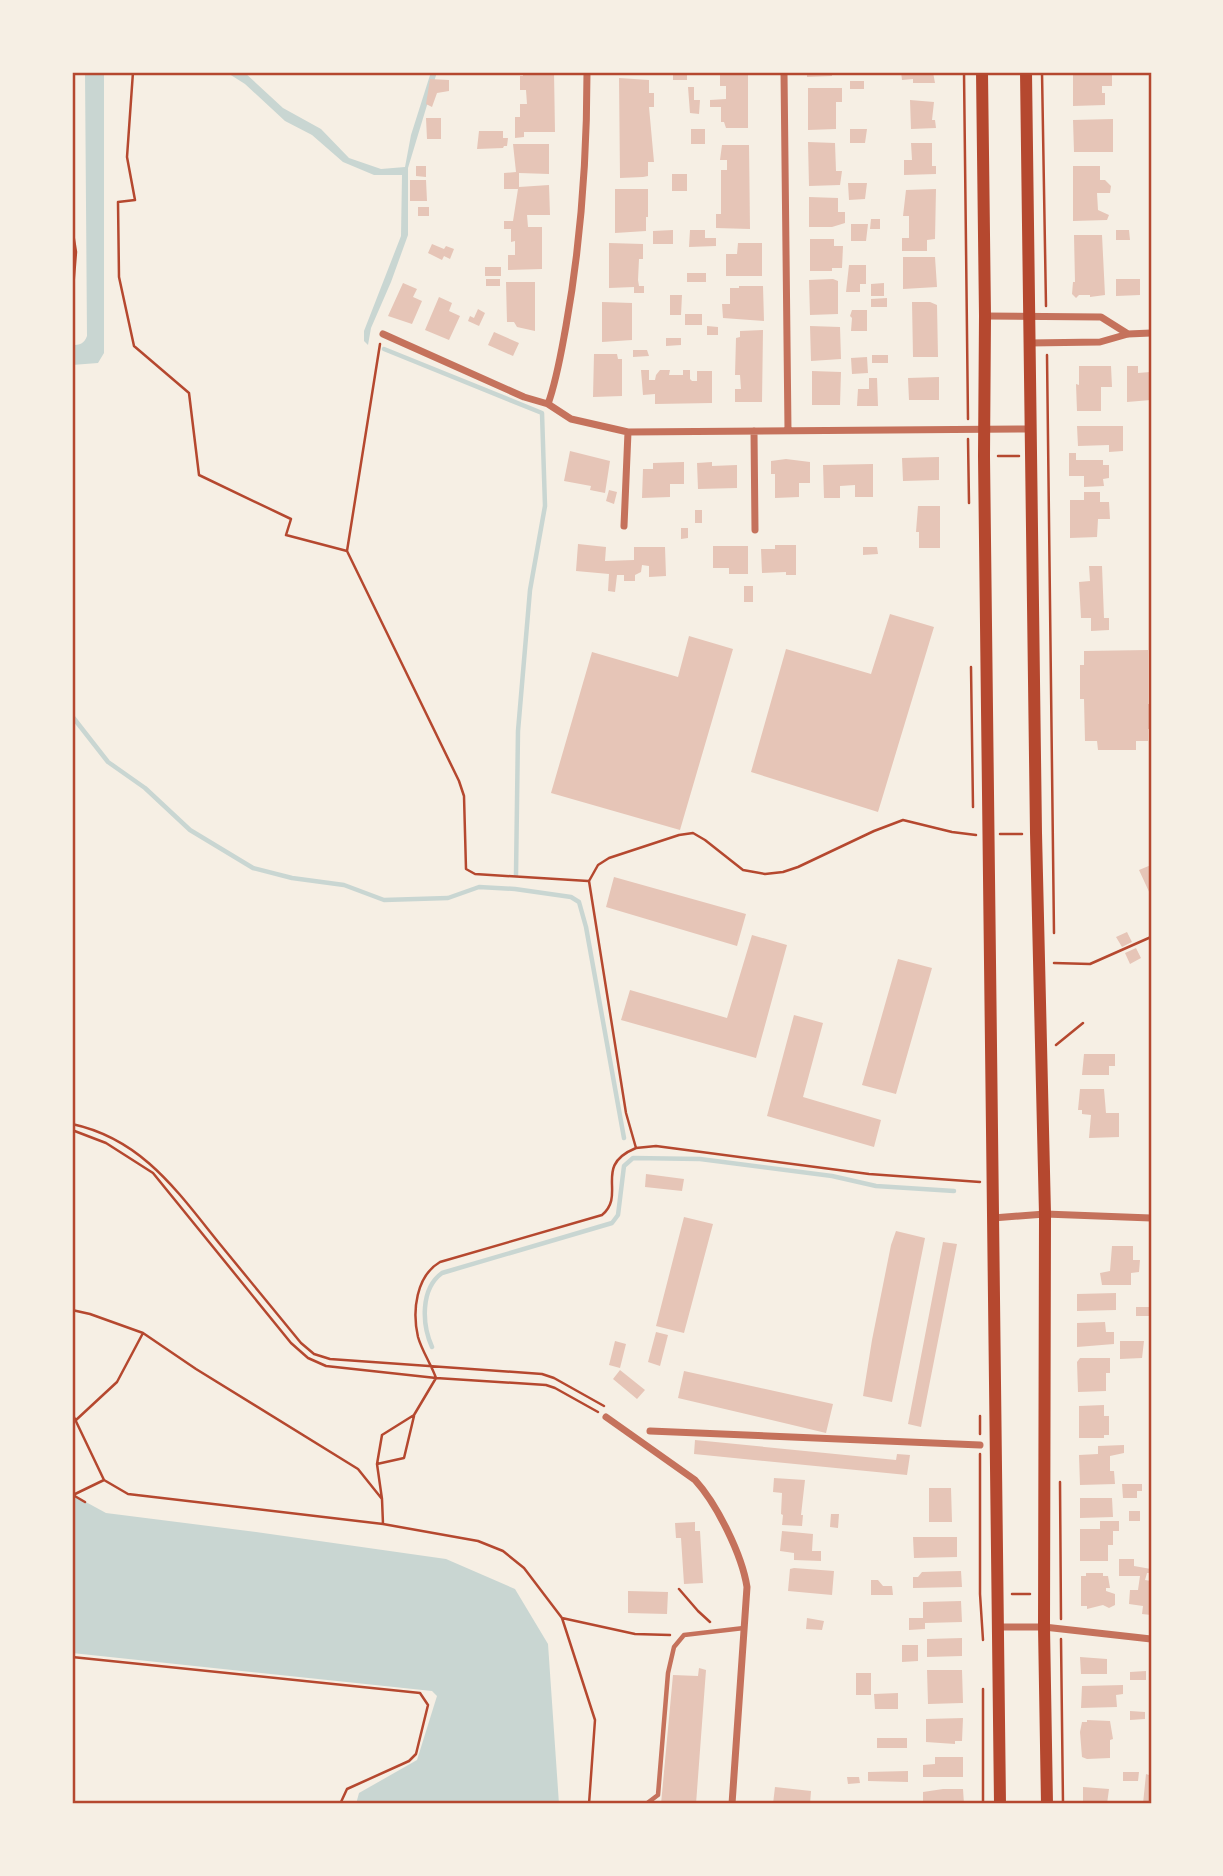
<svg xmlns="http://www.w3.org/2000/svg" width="1223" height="1876" font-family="Georgia,serif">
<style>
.water{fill:#c9d6d2}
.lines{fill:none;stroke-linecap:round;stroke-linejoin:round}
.stream{stroke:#c9d6d2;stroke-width:4.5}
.building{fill:#e6c5b7}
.path{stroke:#b5482f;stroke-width:2.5}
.service{stroke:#c5725c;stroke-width:4.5}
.minor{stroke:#c5725c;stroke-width:7}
.secondary{stroke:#b5482f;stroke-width:12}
.neatline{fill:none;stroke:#b5482f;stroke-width:2.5}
</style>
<rect width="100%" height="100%" fill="#f6efe4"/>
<path class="water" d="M85 72H104V353L98 363 72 365V345C80 345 84 344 87 336Z
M226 72H244L283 108 321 129 349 158 381 169 405 167 411 135 431 72H437L408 168V235L391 282 371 328 368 345 364 341V331L401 236 402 175H374L343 162 312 135 285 121 245 84Z
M72 1492 73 1495 106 1513 256 1532 446 1559 515 1589 548 1644 559 1804H356L359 1793 417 1760 437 1696 432 1691 72 1653Z"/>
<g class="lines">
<path class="stream" d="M384 349 542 413 545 506 530 590 518 731 516 875
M72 716 108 762 145 788 190 830 253 868 292 878 344 885 384 900 448 898 479 887 515 889 571 897 579 902 586 927 624 1138
M432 1347C422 1325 420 1289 442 1273L612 1223 618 1215 624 1166 633 1158 700 1159 832 1176 876 1186 954 1191"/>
</g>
<path class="building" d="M523 72H554L555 132H524V137L515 138V117H520V104H527L526 90H520V76H523Z
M673 72H687V80H673Z
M720 72H748V128H726L724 122H721V107H710V100L726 99V86H720Z
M807 72H832V76L807 77Z
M901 72H933L935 83H913V79L902 80Z
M1073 72H1112V86H1102V93H1105V105L1073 106Z
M619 78 649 80V93H654V107H649L654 162H648V176L643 177 620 178Z
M430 79 449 80V91L437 93 432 107 426 104Z
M850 81H864V89H850Z
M688 87H694V100H700L699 114 690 113Z
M808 88H842V102H836V129L808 130Z
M910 100 934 102 932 120H935L936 128 911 129Z
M426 118H441V139H427Z
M1113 119V152H1074L1073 120Z
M691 129H705V144H691Z
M850 129H867L865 143H850Z
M479 131H503V138H508L507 146H504L503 148 477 149Z
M808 142 835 143 836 171H842L840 185 809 186Z
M911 143H932V166H936V174L904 175V160H912Z
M513 144H549V174L519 173V187L549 185 550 215H527L528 227H542V269L508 270V255H515V241L511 242V229H504V221H513L518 189H504V173L516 172Z
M722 145H749L750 229 716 228V214H721V170H727V160H720Z
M416 166H426V177L416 176Z
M1073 166H1100V180H1105L1111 186 1110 193H1097L1098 210 1109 215 1107 220 1073 221Z
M672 174H687V191H672Z
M410 180H426L427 201H410Z
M848 183H867L865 199 849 200Z
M615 189H648V217H646V231L615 233Z
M936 189 935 239 927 240V251H902V238H909V216H903L906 190Z
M809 197 838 198V212H845V223L832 227H809Z
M418 207H429V216H418Z
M871 219H880V229H870Z
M851 224H868L866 241H851Z
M673 230V244H653V231Z
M690 230H705V238H716V246L689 247Z
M1116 230H1129L1130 240H1116Z
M1074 235H1102L1105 295 1090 297V295H1079L1076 298 1072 294 1073 282H1075Z
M810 239H834V246H843L842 268H832V271H810Z
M609 243 643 244V259H639L638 280 639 286H644V293H634V287L609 288Z
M738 243H762V276H726V254H737Z
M432 244 444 249 446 246 454 249 450 259 444 256 442 260 428 253Z
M903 257H935L937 287 903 289Z
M849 265H866V284H860V292H846Z
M485 267H501V276H485Z
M687 273H706V282H687Z
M486 279H500V286H486Z
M833 279 838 281V314L810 315 809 280Z
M1116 279H1140V295L1116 296Z
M506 282H535V331L517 327 514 322H507Z
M403 283 417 289 413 297 422 301 412 324 388 316Z
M884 283V296H871V284Z
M739 286H763L764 321 723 318 722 304H730V288H739Z
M670 295H682L681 315H670Z
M439 297 452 303 449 311 460 316 449 340 425 330Z
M887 298V307H871V299Z
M602 302 632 303V340L602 342Z
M912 302H930L937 305 938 357H913Z
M478 309 485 313 479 326 468 321 470 316 474 318Z
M852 310H867V331H851L852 318 850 316Z
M685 314H702V325H685Z
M707 326 718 327V335H707Z
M810 326 840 327 841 359 811 361Z
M763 330 762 402H735V389H741L740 375H735L736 338 740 337V331Z
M494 332 519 343 513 356 488 345Z
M666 338H681V345L666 346Z
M633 350H647L649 356 633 357Z
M594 354H617L618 359H622V396L593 397Z
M872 355H888V363H872Z
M867 357 868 373 852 374 851 358Z
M1079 366H1111L1112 387H1101V411H1077L1076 384 1079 385Z
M1127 366H1138V373L1150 372 1151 400 1127 402Z
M641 370H649V380H655L656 375 660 370H670L669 375H683V370H690V379L692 381H697V371H712V403L655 404V394L643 395Z
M812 371 841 372 840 405H812Z
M939 377V400H909L908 378Z
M869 378H877L878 406H857L858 389H869Z
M1077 426H1123V451L1109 452V445L1078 446Z
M570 451 610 461 605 493 590 490 591 486 564 481Z
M1069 453H1076V460H1103V465H1109V478L1103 479 1104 486 1084 487V476H1069Z
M939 457V480L903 481 902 458Z
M786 459 810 462V483H799V497L775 498V474H771V461Z
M684 462V484H670V497L642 498 643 469H653V463Z
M712 462V466L737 465V488L698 489 697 463Z
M873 464V497H855V485L840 486V498H824L823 465Z
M609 490 617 492 614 504 606 501Z
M1084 492H1100V502H1109L1110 519H1098L1097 537 1070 538V500H1084Z
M918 506H940V548H919V532H916Z
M695 510H702V523H695Z
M681 528H688V538L681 539Z
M578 544 606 547 605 561 634 560V547H665L666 576 649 577V566L642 565 641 572 635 575V581H624V575H617L615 592 608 591 609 574 576 571Z
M775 545H796V575H786V572L762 573 761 549H775Z
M713 546H748V574H729V568H713Z
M863 547H877L878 554 863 555Z
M1089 566H1102L1104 618H1109V630L1091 631V618H1081L1079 582 1090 581Z
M744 586H753V602H744Z
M890 614 934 627 878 812 751 772 786 649 871 674Z
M689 636 733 649 680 830 551 793 592 652 678 677Z
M1148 650V704H1151V729H1148V741H1136V750H1098L1097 741H1085L1084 699H1080V665H1084V651Z
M1151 865V896L1139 870Z
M614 877 746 914 737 946 606 907Z
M1127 932 1132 942 1122 947 1116 937Z
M752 935 787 945 756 1058 621 1020 630 990 727 1018Z
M1136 948 1141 958 1130 964 1125 953Z
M898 959 932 968 896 1094 862 1085Z
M794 1015 823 1023 803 1097 881 1120 874 1147 767 1116Z
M1084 1054H1115V1066H1109V1075H1082Z
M1080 1089H1104L1106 1113H1119V1137L1089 1138 1091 1115 1082 1114V1110H1078Z
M646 1174 684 1179 682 1191 645 1187Z
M684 1217 713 1224 684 1333 656 1326Z
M896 1231 925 1238 892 1402 863 1396 872 1340 891 1245Z
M943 1242 957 1244 921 1427 908 1424Z
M1112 1246H1133V1260H1140L1139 1272 1131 1273V1285H1102L1100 1273 1110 1271Z
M1116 1293V1310L1077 1311V1294Z
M1136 1307H1151V1316H1136Z
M1105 1322 1106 1332H1114V1344L1077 1347V1323Z
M656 1332 668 1335 660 1366 648 1362Z
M615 1341 626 1344 620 1368 609 1365Z
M1120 1341H1144L1142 1358 1120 1359Z
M1080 1358H1110V1373H1106V1391L1078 1392 1077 1362Z
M620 1370 645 1390 637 1399 613 1379Z
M684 1371 833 1404 826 1433 678 1398Z
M1104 1405V1416H1109V1435H1104V1438H1079V1406Z
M695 1440 896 1460 897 1454 910 1455 907 1475 694 1454Z
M1124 1445V1453L1110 1456V1471H1114L1115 1484 1080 1485 1079 1455 1098 1454V1446Z
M774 1478 805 1480 801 1515H803L802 1526 782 1525 783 1515 781 1514 782 1493 773 1492Z
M1122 1484H1142V1491H1137V1498H1123Z
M929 1488H951L952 1522H929Z
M1080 1498H1112L1113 1517 1080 1518Z
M1129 1511H1140V1521H1129Z
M831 1514H839L838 1528 830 1527Z
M1100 1521H1119V1531H1113V1545H1108V1561H1080V1529H1100Z
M695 1522V1531H700L703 1583 684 1584 681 1538H676L675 1523Z
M782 1531 813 1534 812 1551H821V1561L794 1560V1553L780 1551Z
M913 1537H957V1557L914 1558Z
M1119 1559H1134V1566L1151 1569 1150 1573H1147L1145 1580 1151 1581V1615L1142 1614 1143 1606 1129 1604 1130 1590H1138L1140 1576H1119Z
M794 1568 834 1571 832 1595 788 1591 790 1569Z
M961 1571 962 1587 913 1588V1577H918L922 1572Z
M1086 1573H1103V1576H1108L1110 1588H1106V1591L1115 1594V1605L1109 1608 1103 1605 1087 1609V1606H1081V1576H1086Z
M871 1580H878L883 1586H892L893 1595H871Z
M628 1591 668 1592 667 1614 628 1613Z
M961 1601 962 1622 925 1623V1629L909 1630V1618H923V1602Z
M807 1618 824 1621 822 1630 806 1629Z
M962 1638V1656L927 1657V1639Z
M902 1645H918V1661L902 1662Z
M1080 1657 1107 1659V1674H1081Z
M699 1668 706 1670 696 1804H661L673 1675 698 1676Z
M927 1670H962L963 1703 928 1704Z
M1146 1671V1680H1130V1672Z
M856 1673H871V1695H856Z
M1123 1685V1694L1116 1695 1117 1707 1081 1708 1082 1686Z
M898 1693V1709H875L874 1694Z
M1130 1711 1145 1712V1719L1130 1720Z
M963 1718 962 1741H955V1744L926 1742V1719Z
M1087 1720 1110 1721 1113 1739 1110 1740V1758L1087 1759 1082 1757 1080 1732 1082 1722H1087Z
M877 1738H907V1748H877Z
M935 1757H963V1777H923V1765L935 1764Z
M1150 1769 1151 1804H1143L1146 1774 1149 1775Z
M908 1771V1782L868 1781V1772Z
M1123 1772H1139L1138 1781H1123Z
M847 1777H859L860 1783 848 1784Z
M775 1787 811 1791 810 1804H773Z
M1083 1787 1109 1789 1107 1804H1083Z
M943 1789H963L964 1804H923V1792Z"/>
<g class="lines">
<path class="path" d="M133 72 127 157 135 200 118 202 119 277 134 346 189 393 199 475 291 519 286 535 347 551
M964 72 968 419
M1042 72 1046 306
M72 227 76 252 72 301
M380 344 347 551 459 781 464 796 466 869 475 874 588 881
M1047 355 1054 933
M968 439 969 503
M998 456H1019
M971 667 973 807
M1000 834H1022
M589 881 598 865 609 858 679 835 693 833 705 840 743 870 765 874 783 872 798 867 874 831 903 820 952 832 976 835
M1054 963 1090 964 1151 937
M1056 1045 1083 1023
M72 1124C142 1139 177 1191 219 1243 246 1276 274 1310 301 1343L314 1354 330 1359 542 1374 554 1378 604 1406
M72 1130 106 1143 153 1173 291 1343 308 1358 326 1366 436 1378 546 1385 555 1388 598 1412
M636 1148 656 1146 869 1174 980 1182
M72 1310 90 1314 143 1333 196 1369 358 1469 382 1499 383 1524
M72 1413 104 1480 128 1494 383 1524 478 1541 503 1551 524 1568 562 1618 635 1634 670 1635
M980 1416V1434
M76 1420 117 1382 143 1333
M980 1454V1594L983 1640
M377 1464 404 1458 414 1416
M1060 1482 1061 1619
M73 1495 104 1480
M73 1495 85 1502
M382 1499 377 1464 382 1435 414 1415 436 1378C431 1364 422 1351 418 1337 412 1311 416 1276 440 1262L602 1215C627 1194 592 1166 636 1148L626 1113 589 881
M679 1589 698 1611 710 1622
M1012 1594H1030
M562 1618 595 1720 589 1804
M1061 1639 1063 1804
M72 1657 420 1693 428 1705 416 1754 409 1761 347 1789 341 1802 342 1804
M983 1689V1804"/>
<path class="service" d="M646 1804 658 1795 668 1673 674 1647 684 1635 744 1628"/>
<path class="minor" d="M784 72 788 430
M985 316 1101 317 1128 334
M383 334 524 397 548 404 571 419 628 432 1030 429
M1029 343 1100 342 1128 334 1151 333
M548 404C557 379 561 353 566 326 581 242 587 157 587 72
M754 431 755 530
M624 526 628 432
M993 1218 1045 1214 1151 1218
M606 1417 695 1480C717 1504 742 1555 747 1587L732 1804
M650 1431 980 1445
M999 1627H1044L1151 1639"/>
<path class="secondary" d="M982 72 985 316 984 456 1000 1804
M1026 72 1036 833 1045 1214 1044 1627 1047 1804"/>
</g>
<rect width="1223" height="1876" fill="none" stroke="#f6efe4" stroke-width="147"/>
<rect x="74" y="74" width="1076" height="1728" class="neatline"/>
</svg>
